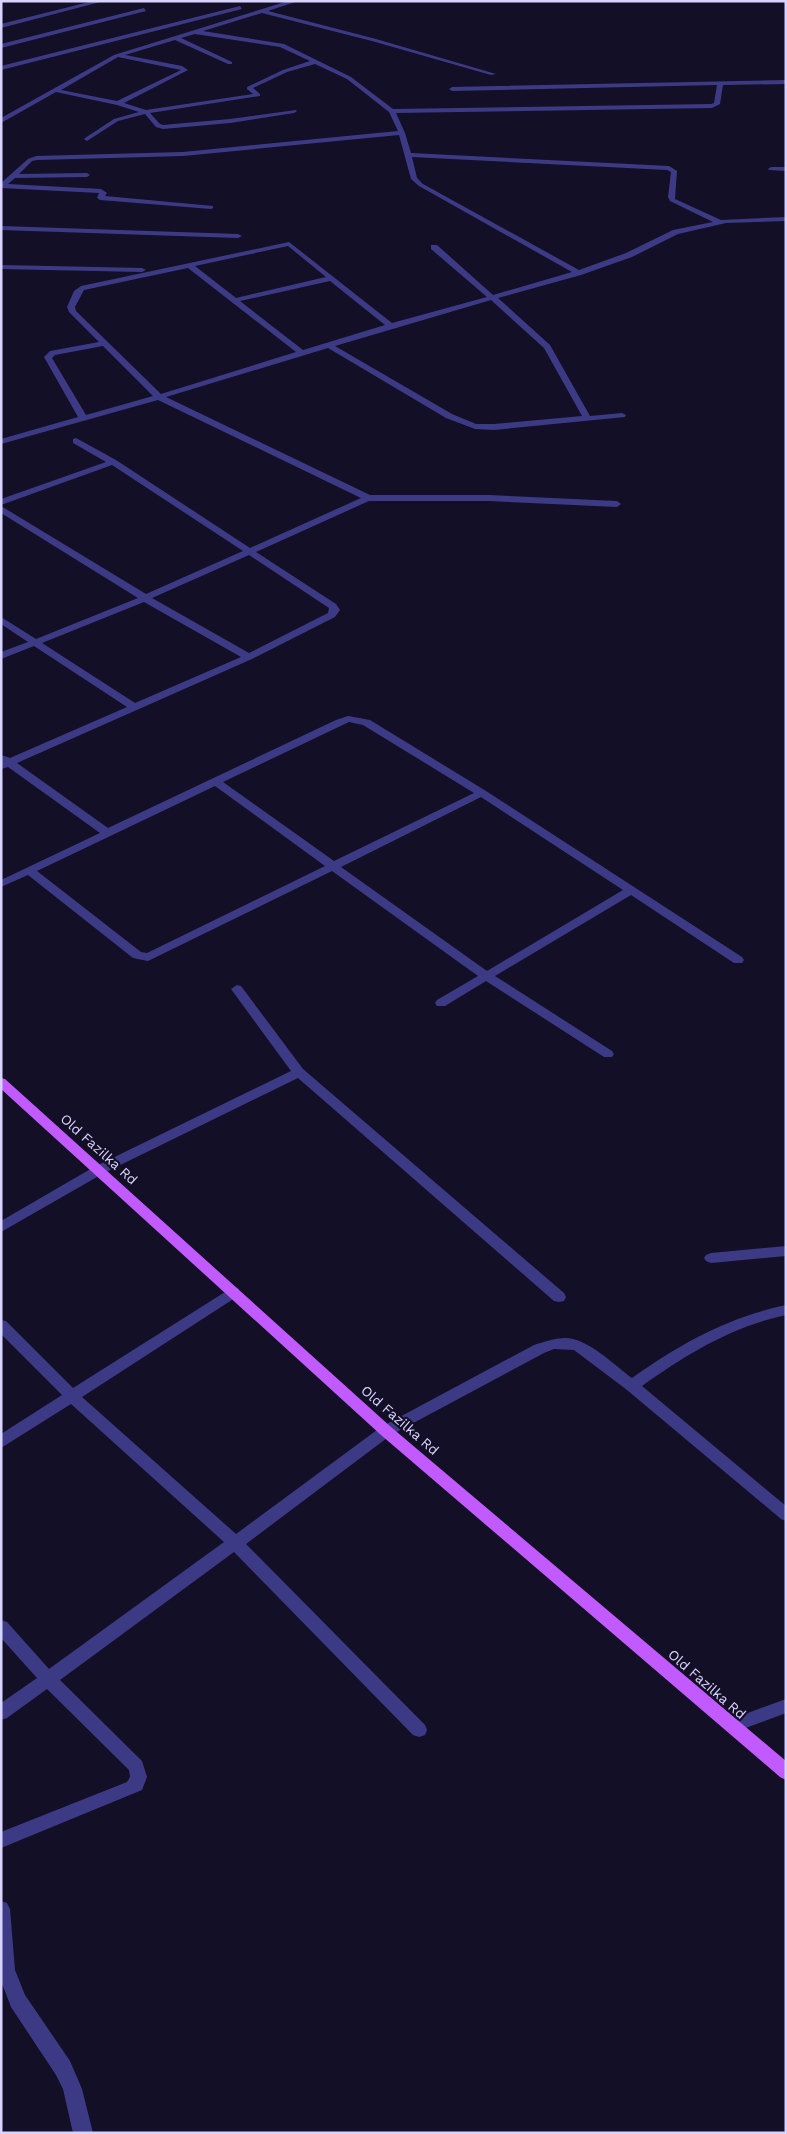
<svg xmlns="http://www.w3.org/2000/svg" width="787" height="2134" font-family="'Work Sans',sans-serif">
<style>
.lines{fill:none;stroke-linecap:round;stroke-linejoin:round}
.minor{fill:#3d3a85;fill-rule:evenodd}
.major{fill:#c25bff;fill-rule:evenodd}
.labels{text-anchor:middle;dominant-baseline:central;stroke-width:4.5;stroke-linejoin:round;paint-order:stroke}
.street-label{font-size:14px;fill:#d9d4ff;stroke:#130f26}
</style>
<rect width="100%" height="100%" fill="#130f26"/>
<g class="lines">
<path class="minor" d="M93 1H104L1 28V24Z
M288 1H298L268 11 376 39 496 74 491 75 372 41 262 13 203 31 284 44 351 77 393 109 711 104 714 103 717 85 452 91 449 89 452 87 786 80V84L723 85 720 104 712 108 396 113 405 133 411 153 669 166 677 171 675 199 721 220 786 217V221L726 223 678 234 632 257 581 275 498 298 550 345 590 416 622 413 626 415 625 417 494 430 475 429 446 418 328 348 166 397 370 495H489L617 501 621 504 617 507 489 501H369L256 552 336 604 340 610 335 617 252 659 17 763 108 828 336 720 348 716 370 720 486 791 742 957 744 960 742 963H734L631 895 495 976 612 1051 614 1054 612 1057H604L486 981 445 1006H437L435 1003 437 1000 478 976 332 871 148 961 133 958 28 875 1 887V880L100 833 8 767 1 769V755L10 758 127 707 34 646 1 659V652L28 642 1 624V617L36 639 138 598 1 513V506L146 594 243 551 112 465 1 505V499L106 462 73 443V439L76 438 116 460 250 548 361 498 158 400 1 444V439L78 417 44 357 50 351 99 342 69 312 67 307 74 291 81 286 289 242 392 323 487 297 431 249V245H437L493 295 572 272 419 186 411 179 399 135 183 156 37 160 32 161 19 174 87 173 90 175 87 177 15 178 8 184 101 189 107 193 105 196 213 206V208L211 209 100 200 97 198 99 193 1 188V183L28 159 36 156 183 152 398 131 389 112 347 79 315 64 287 72 253 88 260 94V96L150 113 160 124 163 125 230 119 296 110 297 111 294 113 230 123 163 129 156 127 145 114 118 121 87 141 84 139 85 138 114 119 139 112 117 105 56 92 1 123V118L114 55ZM195 34 280 47 310 61 283 70 247 87V89L253 94 146 110 124 103 188 70 182 66 125 55 175 40 228 64H232V62L181 38ZM118 57 181 70 117 101 61 90ZM412 157 667 170 671 172 668 197 670 201 713 222 673 230 626 253 579 270 423 184 417 178ZM288 246 326 277 236 298 195 266ZM188 268 296 352 161 394 76 311 75 307 84 290ZM330 281 385 325 303 350 240 301ZM491 300 544 348 582 416 494 424H476L452 414 335 346ZM103 346 153 396 86 415 52 358 55 355ZM249 555 329 608 328 613 249 653 152 598ZM144 602 241 657 135 703 42 643ZM349 722 363 725 474 793 334 861 223 782ZM215 786 325 866 147 953 141 952 37 871ZM481 797 623 890 487 971 341 867Z
M240 6 242 9 1 70V66Z
M144 8 146 11 1 48V44Z
M771 167H786V171L769 170 768 169Z
M1 226 238 234 242 236 238 238 1 230Z
M1 265 142 268 146 270 142 272 1 269Z
M237 985 241 986 303 1069 564 1293 566 1297 564 1301 559 1302 554 1301 298 1078 104 1173 1 1232V1221L94 1167 291 1071 231 989Z
M786 1246V1256L711 1263 706 1261 704 1258 706 1255 711 1253Z
M233 1287 238 1288 240 1292 238 1296 82 1397 236 1534 381 1427 534 1345C544 1342 554 1338 565 1338 588 1338 614 1365 632 1378 682 1343 726 1318 786 1305V1315C731 1327 687 1354 642 1386L786 1506V1521L781 1519 627 1390 574 1350 554 1349 544 1353 391 1435 246 1544 425 1725 427 1730 425 1735 419 1737 413 1735 234 1552 60 1680 142 1761 147 1777 142 1790 1 1848V1832L127 1782 130 1777 129 1770 47 1689 7 1718 1 1720V1703L37 1678 1 1638V1620L7 1622 49 1669 224 1542 71 1404 1 1448V1434L62 1395 1 1334V1320L6 1321 73 1388Z
M786 1699V1713L732 1733 726 1731 724 1726 726 1721Z
M1 1901 7 1903 10 1909 15 1970 25 1995 70 2061 82 2089 93 2133H73L63 2089 56 2075 11 2007 1 1981Z"/>
<path class="major" d="M1 1078 5 1079 391 1427 786 1761V1780L780 1777 381 1435 1 1089Z"/>
</g>
<g class="labels">
<g class="street-label">
<text transform="translate(99 1149) rotate(42)">Old Fazilka Rd</text>
<text transform="translate(400 1420) rotate(41)">Old Fazilka Rd</text>
<text transform="translate(707 1684) rotate(41)">Old Fazilka Rd</text>
</g>
</g>
<rect width="787" height="2134" fill="none" stroke="#d9d4ff" stroke-width="5"/>
</svg>
